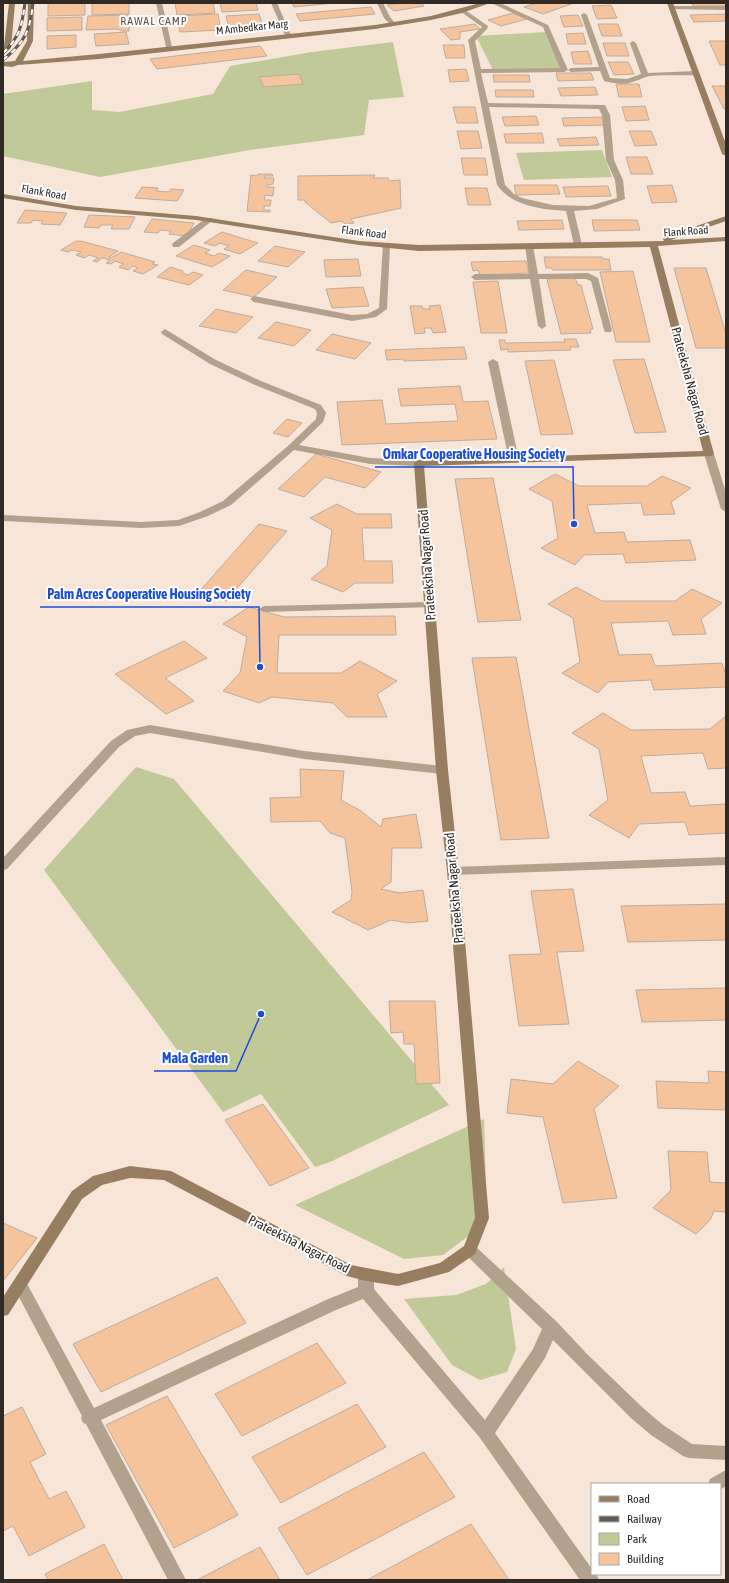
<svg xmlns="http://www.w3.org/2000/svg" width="729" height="1583" font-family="'Asap Condensed',sans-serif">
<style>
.green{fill:#c0c997}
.building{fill:#f5c49d;stroke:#bdaca0}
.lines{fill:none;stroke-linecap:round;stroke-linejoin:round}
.street{fill:#b2a18d;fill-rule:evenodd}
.secondary{fill:#977e61;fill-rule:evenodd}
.rail-casing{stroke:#645a53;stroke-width:3}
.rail{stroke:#fff;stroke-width:2;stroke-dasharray:5.5;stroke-linecap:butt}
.labels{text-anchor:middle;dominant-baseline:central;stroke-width:4;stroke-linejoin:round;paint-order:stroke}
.far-street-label{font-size:11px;fill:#302924;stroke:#fff}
.far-neighbourhood-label{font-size:12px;letter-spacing:1px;fill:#615347;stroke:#fff}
.street-label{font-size:13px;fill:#302924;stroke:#fff}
.leader{fill:none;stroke:#1d4ed8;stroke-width:1.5}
.callout-dot{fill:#1d4ed8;stroke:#fff;stroke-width:1.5}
.callout-label{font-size:14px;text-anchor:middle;font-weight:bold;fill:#1d4ed8;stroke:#fff;stroke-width:4;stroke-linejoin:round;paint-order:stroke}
</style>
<rect width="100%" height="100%" fill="#f7e5d7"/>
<path class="green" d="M546 32 566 68 494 72 476 36Z
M393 42 404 97 369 100 364 135 250 150 100 177 3 156V94L92 81V110L119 112 213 94 230 66 312 52Z
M602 150 612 177 524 180 516 153Z
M136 767 174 779 449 1105 330 1162 315 1167 261 1094 223 1112 44 870Z
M484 1119 487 1222 443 1255 404 1259 295 1205Z
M504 1267 516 1349 507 1372 480 1380 452 1365 404 1299 456 1295 486 1284Z"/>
<path class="building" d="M48 3H85V15L48 16Z
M92 3H129V14L92 15Z
M175 3H213L215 13 177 15Z
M220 3H256L258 10 222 12Z
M292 3H335L294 7Z
M401 3H421L424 6 394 11 387 5Z
M537 3H574L543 14 524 7Z
M692 3H726V6H693Z
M611 5 617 18 597 19 592 6Z
M371 7 375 14 300 21 296 14Z
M513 13 527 19 501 26 488 20Z
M218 14 221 30 180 32 177 16Z
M259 14 263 26 229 28 226 16Z
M726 14V21L694 22 690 15Z
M130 15 129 31H122L117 29 86 30 88 16Z
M578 15 583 26 564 27 560 16Z
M82 17V30L47 31V18Z
M475 24 480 29 460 32V39L451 40 440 29Z
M598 24H618L622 36H602Z
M126 32 129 44 96 46 94 34Z
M583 33 586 44H568L566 34Z
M76 35V47L47 49V36Z
M709 41H726V65H720Z
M603 43H625L629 56H607Z
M443 45H464L465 58H446Z
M260 46 267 56 157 69 150 59Z
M588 51 592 64H574L571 52Z
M608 62H628L634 74 614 75Z
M466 69 469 81 450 82 448 70Z
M556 73H591L594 80 558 81Z
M299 74 303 84 264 87 259 77Z
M493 75H529L530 82H494Z
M616 84H639L642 97H619Z
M712 86H726V109H724Z
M595 87 598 95 561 96 558 88Z
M495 90H533L534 97H496Z
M645 106 649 120 626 121 622 107Z
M453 107H475L478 123H457Z
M536 116 539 125 505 126 502 117Z
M604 117 606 125 564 126 562 118Z
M457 131H478L482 148 461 149Z
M629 131H651L657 145 635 146Z
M542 133 544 143H506L504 134Z
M596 137 599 145 560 146 557 139Z
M626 157H647L653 174H631Z
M461 158H485L488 175H464Z
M258 174H272L273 176H265L264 178H274L273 184 267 185V187H274L273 196 265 195 264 200H271L270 206H264V210H270V212L247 211 251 175 257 176Z
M375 175 373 178H388L389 181 400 180 401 208 351 219 354 223 345 224 341 221 331 223 305 202V200H298V176Z
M514 185H557L560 194 516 195Z
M672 185 677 202 652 203 647 186Z
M608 186 611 196 566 197 563 187Z
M142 187 158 188 156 191 169 192 171 189 184 190 177 201 135 198Z
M465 188H487L491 205H468Z
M25 210 67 213 60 225 41 224 43 221 33 220 31 223H17Z
M89 215 135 217 129 229H111L113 225H101L99 228 84 227Z
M152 219 194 223 187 236 169 234 171 231 160 230 158 233 144 232Z
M562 220 564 229 519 230 517 221Z
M592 220H637L640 230 594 231Z
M222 232 258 243 240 254 224 249 229 246 220 243 215 246 204 243Z
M76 241H81L118 251 109 257 111 258 121 252 155 262 152 264 158 265 143 274 133 271 138 268 133 266 128 270 119 267 124 264 115 261 111 264 106 263 110 260 102 258 97 262 93 261 98 258 89 255 84 258 76 255 81 252 72 250 68 252 61 250Z
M194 245 210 250 205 253 214 256 219 253 230 256 212 267 176 256Z
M275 246 305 252 288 267 258 261Z
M544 257H602L603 259H609L611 270H553L551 268H546Z
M358 259 361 276 326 277 324 260Z
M526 261 529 273 480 275 478 270 473 271 471 262Z
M170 267 183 271 182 273 188 275 193 272 203 275 189 285 157 277Z
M674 268H706L726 334V348H696Z
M246 270 277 277 254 297 223 290Z
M633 271 650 342H616L600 272Z
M575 278 578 285H581L593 329H590L591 333 561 334 547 279Z
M498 281 507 333H481L473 282Z
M363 287 369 306 332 308 326 289Z
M440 305 446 332 433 333 431 328H424L425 333 415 334 410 306H422L423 309H430L429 306Z
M216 309 253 317 236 333 199 326Z
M276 322 311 330 294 346 258 338Z
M332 334 371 343 355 359 316 350Z
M564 339H576L579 347H570L571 350 508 352V349L501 350 499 340H505V343L565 342Z
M464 347 467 359 404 361V359L387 360 385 350Z
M644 359 666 432 635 433 613 360Z
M554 360 573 434 541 435 525 361Z
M460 386 463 402 488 401 497 439 342 445 337 402 382 400 386 424 458 421 455 404 401 406 398 389Z
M287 419 302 423 288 437 273 433Z
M316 454 381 472 365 488 325 477 304 497 278 489Z
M555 474 579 486H647L662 476 691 488 671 502 675 514 644 515 641 503 587 505 595 533 624 532 627 542 690 540 696 560 626 563 623 554 584 555 575 565 541 548 558 538 552 501 529 489Z
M493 478 521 620 478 622 455 479Z
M337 504 357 514H391L392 528H362L364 561H392L393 583H355L343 592 311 579 327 566 332 530 310 518Z
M259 524 287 531 226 601 197 594Z
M576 587 602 601H675L692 589 722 603 701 619 706 634 673 635 668 621 611 623 619 655 651 654 655 666 722 663 726 675V687L654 690 651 680 608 682 598 693 562 673 580 662 573 618 548 604Z
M249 607 284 617 395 616 396 635H279L277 673H341L360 661 397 681 377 694 387 717H347L333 703 272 697 259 703 223 691 240 673 247 637 223 624Z
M184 641 207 658 165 678 194 701 166 714 115 674Z
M516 657 524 701 549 838 501 840 472 658Z
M603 713 631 730 710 729 726 716V768L708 769 703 753 641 756 651 793 685 792 690 806 726 804V833L689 835 685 822 639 824 629 838 589 815 608 800 599 749 572 733Z
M300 769 344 771 341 800 361 811 381 827 383 819 416 814 422 848H392L391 882 381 889 400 893 423 890 428 921 408 923 391 920 368 930 332 912 351 900 352 892 345 838 330 833 320 821 271 822 270 798 301 797Z
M573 889 584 951 557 952 569 1024 519 1026 509 955 541 954 531 891Z
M726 904V940L628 942 621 906Z
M726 988V1020L642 1022 636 990Z
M389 1001H435L440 1083 416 1084 414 1044H404L403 1032 391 1033Z
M578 1061 619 1086 594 1109 617 1198 563 1203 543 1117 507 1113 511 1079 553 1084Z
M708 1071 726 1072V1110L658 1108 656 1081 709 1083Z
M263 1104 309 1168 270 1186 225 1120Z
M668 1151 707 1152 710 1182 726 1183V1212L714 1211 710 1220 696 1234 653 1208 671 1190Z
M3 1223 37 1238 3 1281Z
M217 1277 246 1323 101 1392 73 1344Z
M317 1343 346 1383 242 1436 215 1394Z
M167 1396 238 1515 174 1548 106 1425Z
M357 1404 386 1447 281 1503 252 1457Z
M22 1407 46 1454 30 1462 49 1499 66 1491 85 1527 29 1556 13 1526 3 1531V1416Z
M424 1452 455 1497 307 1575 278 1528Z
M471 1524 509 1580H367Z
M104 1544 123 1580H48L45 1574Z
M260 1547 280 1580H197Z"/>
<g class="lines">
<path class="street" d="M156 3H162L172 47 171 48 166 47Z
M271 3H277L291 35 290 36 285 35Z
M377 3H383L390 17 396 24 395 25H391L384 18Z
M491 3H500L548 25 568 70 571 68 599 67 581 15 584 13 587 15 610 78 627 79 641 74 630 43 633 41 636 43 648 73 696 71 700 73 696 75C685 76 655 74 646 77 628 84 625 86 604 81L600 71 571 72 568 70 564 72 481 73 488 103 602 105H605L610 115 614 160 623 180 625 199 597 209 574 211 582 245 581 247H575L574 245 566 211C541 209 513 207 497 185L468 40 482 27 460 11 465 10 488 26 487 29 475 41 481 69 560 68 543 27ZM489 107 599 109 602 115 606 160 615 180 617 198 589 206 553 205 522 198 514 194 505 185Z
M672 6H726V10L670 9V7Z
M206 218H212L213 220 179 247H173L172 245 173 243Z
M383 244H386L390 246 387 309 376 317 352 321 254 302 250 299 254 296 352 315 367 314 379 308Z
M526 244H529L533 246 538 274 588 273 598 278 612 330 611 332H605L604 330 591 281 586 279H539L546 326 542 329 538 326 530 279 475 280 471 277 475 274H529L525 246Z
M165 329 216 360 261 381 321 405 326 413 323 422 299 445 370 458 419 460 424 463 419 466 370 464 294 450 231 505 208 516 179 526 141 528 3 521V515L141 522 178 520 200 512 223 501 289 445 316 419 317 413 315 409 255 385 210 364 162 334 161 332Z
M493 359 498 362 519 460 514 463 509 460 488 362Z
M709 451 714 454 726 493V512L721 509 704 454Z
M430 602 434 603 435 605 434 607 264 612 259 609 264 606Z
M150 725 304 751 442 766 446 767 448 770 446 773 442 774 304 759 150 733 135 736 119 747 7 869 3 870V858L111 741 127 730Z
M726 857V865L453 875 449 874 447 871 449 868 453 867Z
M470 1244 475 1246 557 1322 587 1354 643 1408 663 1425 692 1444 726 1446V1460L689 1458 683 1456 651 1435 631 1418 553 1340 545 1358 495 1433 592 1569V1574H596L599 1580H580L480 1438 363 1299 336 1310 101 1420 186 1580H168L86 1424 83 1423 81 1418 82 1416 12 1284 15 1280 20 1278 25 1280 94 1408 326 1300 358 1287V1275L361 1271 366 1269 371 1271 374 1275V1289L485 1420 533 1349 542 1329 465 1254 462 1250 465 1246Z
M726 1470V1486L720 1490V1484H708L710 1479Z"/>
<path class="secondary" d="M9 3H15L11 48 3 55Z
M28 3H34L33 41 23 61 99 54 375 25 431 16 480 3H490L462 13 431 20 375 29 99 59 18 65 12 67 3 66V62L15 61 27 41Z
M667 3H673L726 144V156L722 154Z
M3 194 76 206 196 216 359 241 419 245 664 241 663 239 664 237 726 216V221L671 240 726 237V241L658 246 714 454 712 456 424 466 448 770 459 871 489 1218 475 1254 449 1272 398 1286 366 1281 347 1276 164 1180 130 1178 102 1185 82 1199 8 1315 3 1316V1297L72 1191 93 1176 130 1166 171 1171 351 1265 398 1274 440 1263 464 1246 475 1218 447 871 436 770 414 463 419 460 703 451 650 247 419 251 359 245 196 220 76 210 3 198Z"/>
<g class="rail-casing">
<path id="rail" d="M3 53C20 37 22 25 25 3
M3 60C25 42 30 31 33 3"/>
</g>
<use href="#rail" class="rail"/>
</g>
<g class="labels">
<g class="far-street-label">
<text transform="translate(252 27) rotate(-6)">M Ambedkar Marg</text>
<text transform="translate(44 192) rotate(10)">Flank Road</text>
<text transform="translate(686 231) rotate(-4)">Flank Road</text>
<text transform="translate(364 232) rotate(7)">Flank Road</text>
</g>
<g class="far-neighbourhood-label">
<text x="154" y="21">RAWAL CAMP</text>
</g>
<g class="street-label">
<text transform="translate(690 381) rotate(75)">Prateeksha Nagar Road</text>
<text transform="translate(427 565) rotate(-94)">Prateeksha Nagar Road</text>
<text transform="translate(454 888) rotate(-95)">Prateeksha Nagar Road</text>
<text transform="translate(299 1244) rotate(27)">Prateeksha Nagar Road</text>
</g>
</g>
<path class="leader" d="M574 524L573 467H375M260 667L259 607H40M261 1014L236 1071H154"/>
<g class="callout-dot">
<circle cx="574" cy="524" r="4"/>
<circle cx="260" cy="667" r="4"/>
<circle cx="261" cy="1014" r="4"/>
</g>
<g class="callout-label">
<text x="474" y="459">Omkar Cooperative Housing Society</text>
<text x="149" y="599">Palm Acres Cooperative Housing Society</text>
<text x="195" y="1063">Mala Garden</text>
</g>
<rect width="729" height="1583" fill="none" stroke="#302924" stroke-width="8"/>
<rect x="591" y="1483" width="130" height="92" fill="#ffffff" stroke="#aca9a7"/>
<rect x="599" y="1496" width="20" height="6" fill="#977e61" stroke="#aca9a7"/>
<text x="627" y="1503" font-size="12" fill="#302924">Road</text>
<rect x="599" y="1516" width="20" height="6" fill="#645a53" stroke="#aca9a7"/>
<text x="627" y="1523" font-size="12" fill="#302924">Railway</text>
<rect x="599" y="1533" width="20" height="12" fill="#c0c997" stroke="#aca9a7"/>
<text x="627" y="1543" font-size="12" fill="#302924">Park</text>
<rect x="599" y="1553" width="20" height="12" fill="#f5c49d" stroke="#aca9a7"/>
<text x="627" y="1563" font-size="12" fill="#302924">Building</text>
</svg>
